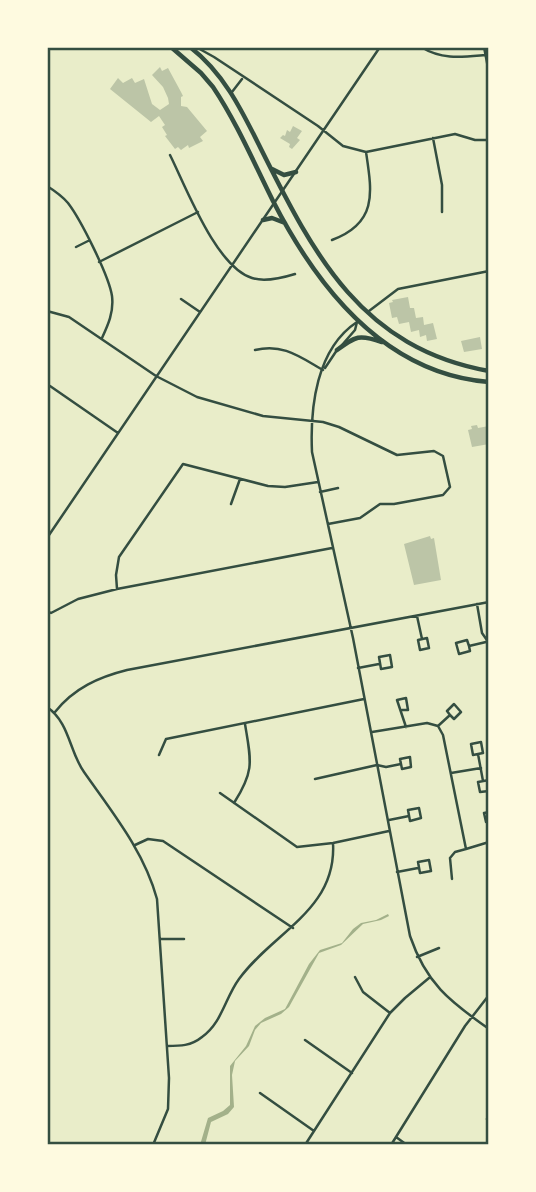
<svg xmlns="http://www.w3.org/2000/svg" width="536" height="1192" font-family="'DejaVu Sans',sans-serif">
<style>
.water{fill:#a3b18a}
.building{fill:#bcc5a7}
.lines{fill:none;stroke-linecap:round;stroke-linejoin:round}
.minor{stroke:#344e41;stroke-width:2.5}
.secondary{stroke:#344e41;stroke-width:4.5}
.neatline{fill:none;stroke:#344e41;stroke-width:2.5}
</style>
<rect width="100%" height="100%" fill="#e9edc9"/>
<path class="water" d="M388 914 389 916 381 920 363 924 341 945 319 953 289 1007 281 1014 261 1023 255 1030 249 1046 235 1061 232 1075 234 1107 228 1114 211 1122 205 1145H200L208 1118 223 1111 230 1105V1066L246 1046 255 1026 265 1018 285 1009 309 964 320 950 342 943 353 929 361 923 376 920Z"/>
<path class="building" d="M160 67 162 71 168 68 181 92 183 96 181 97V106L187 107 207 131 200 137 203 141 189 148 188 145 181 150 178 147 175 149 165 136 167 135 162 127 165 125 159 116 151 122 110 89 118 78 123 83 132 78 135 83 144 79 152 104 160 110 169 104 168 98 163 87 152 75Z
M293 126 302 131 297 138 300 140 292 149 289 147 290 144 280 138 283 135 285 136 287 130 290 132Z
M408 297 410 308H414L416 318 423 317 424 325 433 323 437 339 427 341 426 335 420 337 419 330 411 332 409 322 399 324 397 317 392 318 389 303 393 302 392 300Z
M480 337 482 349 464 352 461 341Z
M477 425 478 428 489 426V444L472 447 468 430 472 429 471 426Z
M430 536 431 539 434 538 441 580 414 585 404 544Z"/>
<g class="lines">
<path class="minor" d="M196 47 214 57 318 126 343 146 366 152 455 134 475 140H489
M421 47C442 60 462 57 485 55
M484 47 489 73
M232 92 242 79
M433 138 442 185V212
M170 155C186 187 216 267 252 278 264 282 282 278 295 274
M47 186C55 191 62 196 68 203 81 220 109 276 112 296 114 312 108 325 102 338
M332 240C378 223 372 192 366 152
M76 247 88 241
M99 262 198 212
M181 299 200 312
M47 311 69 317 156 376 197 397 263 416 323 422 339 427 397 455 434 451 443 456 450 487 443 495 394 504H380L360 518 328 524
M369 311 398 289 489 271
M357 322C316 349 310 408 312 452L353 638 410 936C426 983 449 1001 489 1029
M342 345 355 330 357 322
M255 350C283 343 300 357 323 370
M325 368 337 350
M47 386H50L118 433
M320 492 338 488
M231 504 240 479
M47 538 380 47
M117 589 116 575 119 557 183 464 268 486 285 487 318 482
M477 604 482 633 489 643
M47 611 51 613 78 599 117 589 332 548
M417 616 422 639
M427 638 429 648 420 650 418 640Z
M469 646 467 640 456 643 459 654 470 651 469 646 486 642
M390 655 392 667 381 669 379 657Z
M358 668 379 664
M47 707C70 723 69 751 84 772 112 812 144 851 157 899L169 1078 168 1109 153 1145
M402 710H408L406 698 397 700 406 727
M55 712C74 688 99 677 127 670L489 602
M438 726 450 715 454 719 461 712 454 704 447 711 450 715
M372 732 427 723 438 726 443 735 466 849 489 842
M481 742 483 753 473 755 471 744Z
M478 754 483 781
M159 755 166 739 364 699
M451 773 481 768
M315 779 377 765 386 767 401 764 400 759 410 757 411 767 402 769 401 764
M489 780 478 782 480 792 489 791
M220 793 297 847 333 843 389 831
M234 803C255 770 251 761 245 724
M419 808 421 818 410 821 408 810Z
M489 812 484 813 486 822 489 821
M389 820 409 816
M135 845 148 839 163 841 293 928
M429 860 431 871 420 873 418 862Z
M397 872 418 868
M452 879 450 858 455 852 466 849
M161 939H184
M417 957 439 948
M355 977 363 992 390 1013
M305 1040 352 1073
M167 1046C180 1046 191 1046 202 1037 222 1023 225 998 239 979 273 932 337 910 333 843
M260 1093 314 1131
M487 1119 489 1117
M396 1137 407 1145
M305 1145 390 1013 405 998 429 978
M391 1145 465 1026 489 995"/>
<path class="secondary" d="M171 47 201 73 213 87C237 123 254 163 273 201 317 287 385 374 489 382
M190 47C225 74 243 113 262 151 315 257 362 348 489 371
M272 169 284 175 296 172
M263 220 272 218 285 223
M337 350C356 336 359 334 382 342"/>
</g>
<rect width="536" height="1192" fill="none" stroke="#fefae0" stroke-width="98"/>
<rect x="49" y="49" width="438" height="1094" class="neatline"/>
</svg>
